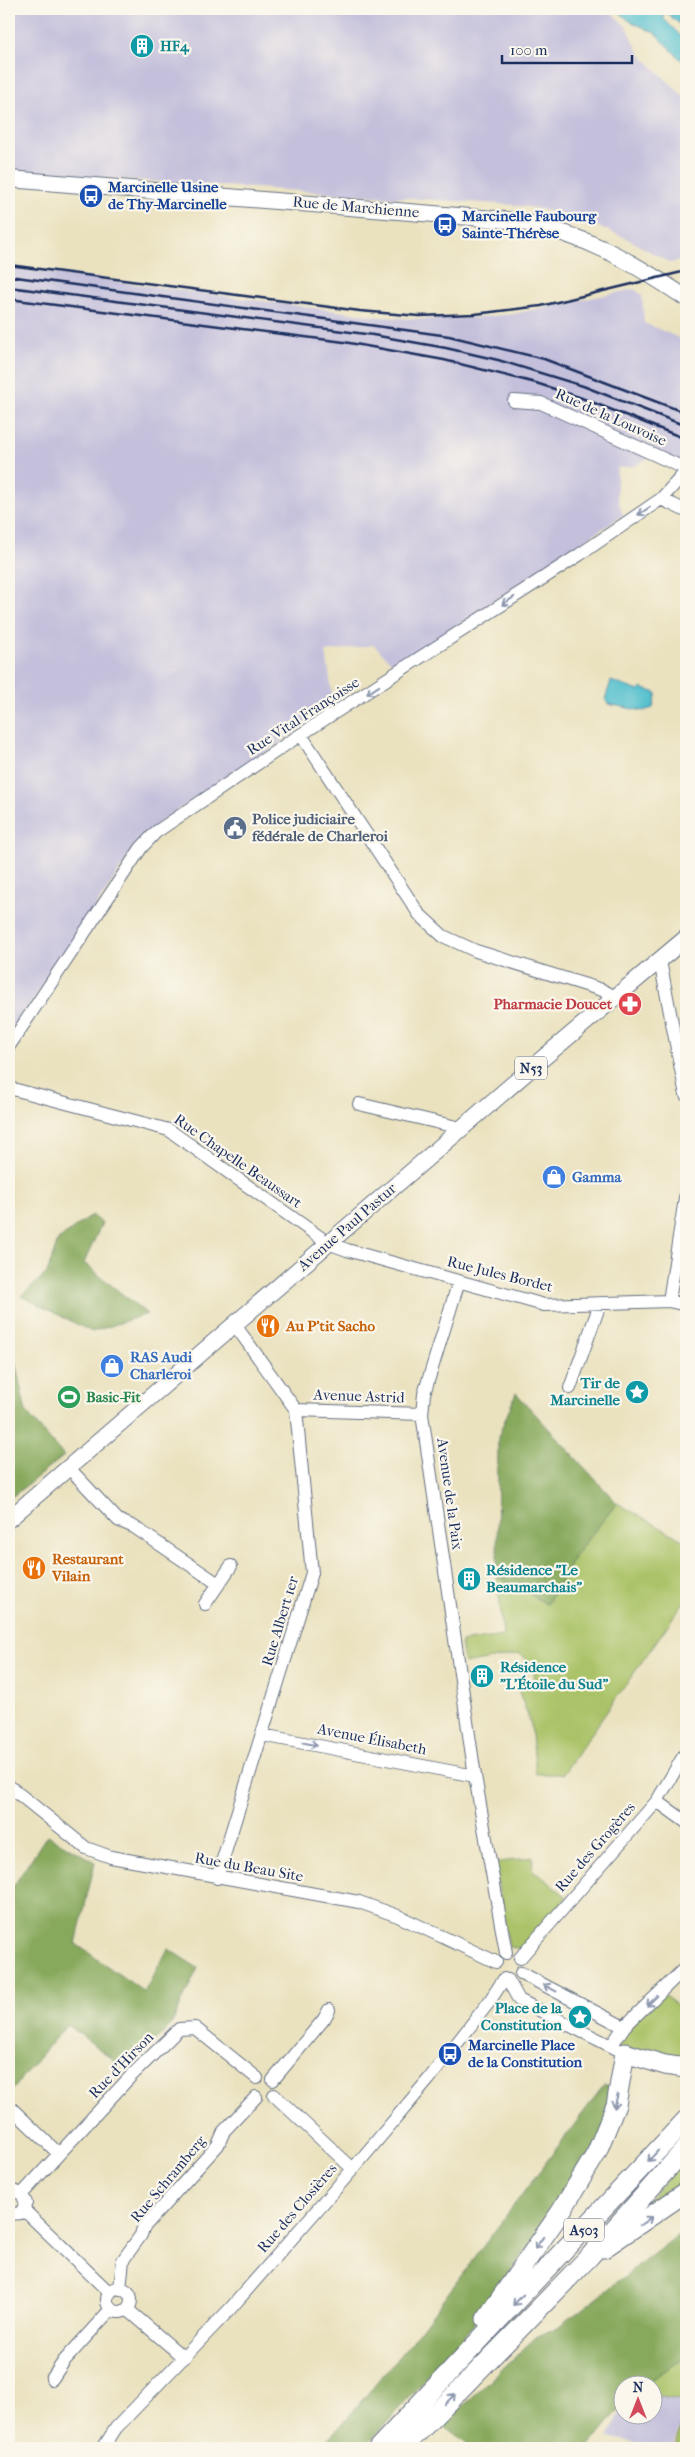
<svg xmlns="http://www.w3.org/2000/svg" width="695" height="2457" font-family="'IM FELL French Canon',serif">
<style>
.industrial{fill:#c4c0db}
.green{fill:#aac368;stroke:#627963}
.forest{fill:#87a95c;stroke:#516c5d}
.water{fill:#53bfcd;stroke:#377796}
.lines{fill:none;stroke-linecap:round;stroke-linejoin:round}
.minor-casing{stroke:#636e80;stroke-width:14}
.major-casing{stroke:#636e80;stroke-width:18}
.highway-casing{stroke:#636e80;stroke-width:21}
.minor{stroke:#fff;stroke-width:12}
.major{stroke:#fff;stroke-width:16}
.highway{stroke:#fff;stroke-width:19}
.rail{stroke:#1b2f5e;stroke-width:2.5}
.oneway{stroke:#8d97ae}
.labels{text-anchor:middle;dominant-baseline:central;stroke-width:4.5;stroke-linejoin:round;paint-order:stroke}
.shield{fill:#fbf7ec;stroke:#5e6b89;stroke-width:1}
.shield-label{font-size:14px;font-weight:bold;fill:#1b2f5e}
.culture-label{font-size:15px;font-weight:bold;fill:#0d838f;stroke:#fbf7ec;text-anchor:start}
.transit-label{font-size:15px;font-weight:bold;fill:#164399;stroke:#fbf7ec;text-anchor:start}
.street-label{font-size:15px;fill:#1b2f5e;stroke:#fbf7ec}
.service-label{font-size:15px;font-weight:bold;fill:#4e5e75;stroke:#fbf7ec;text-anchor:start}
.health-label{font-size:15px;font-weight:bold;fill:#be3a42;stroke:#fbf7ec;text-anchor:end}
.shop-label{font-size:15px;font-weight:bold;fill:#366cbe;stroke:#fbf7ec;text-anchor:start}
.food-label{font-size:15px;font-weight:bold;fill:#c56008;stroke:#fbf7ec;text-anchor:start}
.leisure-label{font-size:15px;font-weight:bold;fill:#27864d;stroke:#fbf7ec;text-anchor:start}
</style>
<rect width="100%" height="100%" fill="#fbf7ec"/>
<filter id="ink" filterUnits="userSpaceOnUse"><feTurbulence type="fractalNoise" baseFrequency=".02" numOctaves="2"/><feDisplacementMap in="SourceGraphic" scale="10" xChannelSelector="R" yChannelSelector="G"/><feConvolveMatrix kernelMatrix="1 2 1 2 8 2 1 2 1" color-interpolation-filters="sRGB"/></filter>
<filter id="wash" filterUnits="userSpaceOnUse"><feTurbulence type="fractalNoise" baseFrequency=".0096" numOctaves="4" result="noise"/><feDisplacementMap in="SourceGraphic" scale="20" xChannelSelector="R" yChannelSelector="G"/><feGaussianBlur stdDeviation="1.12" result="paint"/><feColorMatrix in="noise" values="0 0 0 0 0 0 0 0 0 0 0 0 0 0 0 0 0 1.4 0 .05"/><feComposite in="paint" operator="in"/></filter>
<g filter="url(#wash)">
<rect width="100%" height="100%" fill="#eae2bf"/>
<path class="industrial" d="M9 9H607L627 27 640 54 686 99V259L670 263 626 238 587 222 541 209 514 205 9 172Z
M9 267 381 317 418 319 471 318 513 314 634 289 642 295 644 323 686 341V470L649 457 635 466 617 468V496L623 515 407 659 394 665 374 645 326 652 334 707 161 821 139 841 9 1037Z
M653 2395 685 2401 674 2448H663L608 2437 622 2409V2414H652Z"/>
<path class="green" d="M617 1503 686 1542V1599L563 1774H536L531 1725 518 1689 534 1686C536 1672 532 1662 520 1654L464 1664 461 1642 503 1636 497 1576 547 1604 576 1554Z
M533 1857 532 1869 567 1897 522 1949 509 1947 494 1863Z
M661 1993 686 2012V2061L611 2046Z
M686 2159V2184L620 2229Z
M686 2357V2448H676L685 2402 653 2395 652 2384H644Z"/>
<path class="forest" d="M92 1215 102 1223 84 1263 147 1314 92 1332 21 1296 47 1273 58 1240Z
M9 1334 26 1412 64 1456 9 1499Z
M516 1393 617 1503 576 1554 547 1604 497 1576 498 1437Z
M47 1835 95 1862 76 1944 144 1992 168 1949 198 1968 171 2025 127 2071 67 2024 9 2094V1893Z
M604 2085 613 2089 604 2133 533 2241 473 2325 364 2448H322L416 2336Z
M686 2229V2357L644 2384H622V2406L588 2448H473L443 2425 536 2337 560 2326Z"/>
<path class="water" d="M616 9H686V29L664 11 663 18 686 41V65L655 33 628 20Z
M611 681 639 691 641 688 657 693 653 708 643 711 608 704 605 699Z"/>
</g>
<g filter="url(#ink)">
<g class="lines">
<g class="minor-casing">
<path id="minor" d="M514 401 541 403 684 468 682 476 661 499
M297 737 301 735 419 914 443 936 476 951 602 990 615 997
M660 961 686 1095
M9 1046 141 848 156 832 297 737 579 555 661 499 686 511
M9 1088 169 1130 328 1243 347 1250 544 1305 669 1301 686 1305
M359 1104 461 1128
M459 1281 424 1394 422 1414 475 1776 506 1953
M669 1301 686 1192
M570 1388 600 1304
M296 1410 422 1414
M69 1468 118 1520 134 1527 217 1583
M205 1604 231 1566
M262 1735 475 1776
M9 1786 86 1848 111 1857 359 1902 398 1916 496 1962
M657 1801 686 1822
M217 1878 312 1573 296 1410 235 1325
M520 1958 657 1801 686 1752
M521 1973 624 2027
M508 1980 519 2000 625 2053
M611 2046 624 2027 686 1967
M273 2080 324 2019 329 2010
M274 2095 353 2169
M9 2106 59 2154
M9 2192 14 2191 22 2194 26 2203 21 2213 9 2214
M22 2194 130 2077 179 2029 195 2028 257 2078
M24 2210 110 2293
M107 2300a12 12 0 1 1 24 0a12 12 0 1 1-24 0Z
M120 2289 123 2260 141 2235 143 2228 218 2145 224 2131 256 2097
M127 2309 184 2358
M52 2379 64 2361 111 2309
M103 2448 116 2428 230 2309 353 2169 429 2079 489 2002 504 1979"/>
</g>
<g class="major-casing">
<path id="major" d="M9 179 518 221C588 236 628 259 686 298
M9 1519 542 1059 686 938"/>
</g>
<g class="highway-casing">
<path id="highway" d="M604 2248 686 2192
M486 2319 560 2213 596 2154 616 2105 625 2053 665 2065 686 2068
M378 2448 686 2120
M403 2448 590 2256 686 2148"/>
</g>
<use href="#minor" class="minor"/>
<use href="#major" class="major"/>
<use href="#highway" class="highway"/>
<path class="rail" d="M9 265 360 311 419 316 475 314 541 306 686 271
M9 276 449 336 544 359 686 413
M9 287 373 335 446 348 498 360 583 386 686 426
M9 299 344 342 444 360 536 383 579 397 686 439"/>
</g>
<defs><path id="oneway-shaft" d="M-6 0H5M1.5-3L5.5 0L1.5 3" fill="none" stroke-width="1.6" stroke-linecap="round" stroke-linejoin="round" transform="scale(1.25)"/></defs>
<g class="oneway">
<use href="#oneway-shaft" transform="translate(644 511) rotate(146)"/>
<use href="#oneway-shaft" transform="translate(508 601) rotate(147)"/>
<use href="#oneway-shaft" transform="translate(373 690) rotate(147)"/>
<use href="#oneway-shaft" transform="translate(310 1744) rotate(11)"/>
<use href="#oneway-shaft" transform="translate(550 1988) rotate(-152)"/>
<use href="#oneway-shaft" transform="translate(652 2001) rotate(136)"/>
<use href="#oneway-shaft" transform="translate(616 2101) rotate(104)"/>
<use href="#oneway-shaft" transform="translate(653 2156) rotate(133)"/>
<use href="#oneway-shaft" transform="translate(646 2221) rotate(-35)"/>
<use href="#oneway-shaft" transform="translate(539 2243) rotate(125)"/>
<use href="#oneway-shaft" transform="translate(518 2300) rotate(133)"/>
<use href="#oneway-shaft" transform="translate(450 2399) rotate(-46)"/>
</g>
</g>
<defs>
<g id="building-disc" transform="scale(1.25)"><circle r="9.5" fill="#0f9aa8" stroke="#fbf7ec"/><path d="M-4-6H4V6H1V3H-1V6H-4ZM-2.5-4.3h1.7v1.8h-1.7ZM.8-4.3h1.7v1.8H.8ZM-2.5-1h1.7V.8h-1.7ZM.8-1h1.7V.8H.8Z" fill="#fff"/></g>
<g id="bus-disc" transform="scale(1.25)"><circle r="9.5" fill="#1a4fb4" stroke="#fbf7ec"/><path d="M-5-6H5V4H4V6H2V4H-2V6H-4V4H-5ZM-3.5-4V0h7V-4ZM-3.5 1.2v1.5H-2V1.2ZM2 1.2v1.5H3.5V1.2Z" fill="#fff"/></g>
<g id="civic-disc" transform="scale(1.25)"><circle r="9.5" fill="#5c6f8a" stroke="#fbf7ec"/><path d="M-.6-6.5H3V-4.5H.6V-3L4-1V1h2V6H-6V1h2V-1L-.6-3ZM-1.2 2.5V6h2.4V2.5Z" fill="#fff"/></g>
<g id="pharmacy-disc" transform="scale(1.25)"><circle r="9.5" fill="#e0444e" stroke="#fbf7ec"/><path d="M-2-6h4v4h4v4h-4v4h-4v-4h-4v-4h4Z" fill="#fff"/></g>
<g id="shop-disc" transform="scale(1.25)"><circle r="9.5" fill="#3f7fe0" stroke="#fbf7ec"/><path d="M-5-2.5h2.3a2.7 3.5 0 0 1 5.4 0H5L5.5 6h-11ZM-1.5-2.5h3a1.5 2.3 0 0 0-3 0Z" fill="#fff"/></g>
<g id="restaurant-disc" transform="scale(1.25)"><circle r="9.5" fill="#e8710a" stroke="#fbf7ec"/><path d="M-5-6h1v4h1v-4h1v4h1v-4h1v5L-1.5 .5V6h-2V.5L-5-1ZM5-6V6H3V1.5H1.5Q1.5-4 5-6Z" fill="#fff"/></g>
<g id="sight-disc" transform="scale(1.25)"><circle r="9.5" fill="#0f9aa8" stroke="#fbf7ec"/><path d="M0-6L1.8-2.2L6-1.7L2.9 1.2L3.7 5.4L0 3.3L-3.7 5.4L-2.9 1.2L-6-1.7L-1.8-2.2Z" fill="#fff"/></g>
<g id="stadium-disc" transform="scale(1.25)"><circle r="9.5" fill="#2e9e5b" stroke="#fbf7ec"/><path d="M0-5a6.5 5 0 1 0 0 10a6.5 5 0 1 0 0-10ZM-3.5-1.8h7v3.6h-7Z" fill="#fff"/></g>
</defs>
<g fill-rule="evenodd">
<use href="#building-disc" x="142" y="46"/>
<use href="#bus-disc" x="91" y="196"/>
<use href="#bus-disc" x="445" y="225"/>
<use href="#civic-disc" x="235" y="828"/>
<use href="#pharmacy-disc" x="630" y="1004"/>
<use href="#shop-disc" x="554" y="1177"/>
<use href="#restaurant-disc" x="268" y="1326"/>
<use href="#shop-disc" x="112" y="1366"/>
<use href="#sight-disc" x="637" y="1392"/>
<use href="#stadium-disc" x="69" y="1397"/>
<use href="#restaurant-disc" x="34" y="1568"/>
<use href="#building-disc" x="469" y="1579"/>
<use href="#building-disc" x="482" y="1676"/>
<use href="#sight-disc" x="580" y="2017"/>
<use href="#bus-disc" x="450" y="2054"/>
</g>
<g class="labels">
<g class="shield">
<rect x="515" y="1056.5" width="32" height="23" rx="4"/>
<rect x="564" y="2218.5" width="40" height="23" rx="4"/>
</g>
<g class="shield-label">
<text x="531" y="1068">N53</text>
<text x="584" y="2230">A503</text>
</g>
<g class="culture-label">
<text x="160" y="46">HF4</text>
<text x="620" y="1383" text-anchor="end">Tir de<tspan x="620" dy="17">Marcinelle</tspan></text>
<text x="486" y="1570">Résidence "Le<tspan x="486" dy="17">Beaumarchais"</tspan></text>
<text x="500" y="1667">Résidence<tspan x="500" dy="17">"L'Étoile du Sud"</tspan></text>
<text x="562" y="2008" text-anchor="end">Place de la<tspan x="562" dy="17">Constitution</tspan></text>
</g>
<g class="transit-label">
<text x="108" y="187">Marcinelle Usine<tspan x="108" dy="17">de Thy-Marcinelle</tspan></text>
<text x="462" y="216">Marcinelle Faubourg<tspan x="462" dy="17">Sainte-Thérèse</tspan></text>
<text x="468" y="2045">Marcinelle Place<tspan x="468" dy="17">de la Constitution</tspan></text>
</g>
<g class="street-label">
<text transform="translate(356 207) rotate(5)">Rue de Marchienne</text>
<text transform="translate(611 417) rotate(24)">Rue de la Louvoise</text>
<text transform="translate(303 716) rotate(-33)">Rue Vital Françoisse</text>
<text transform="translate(238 1161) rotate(35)">Rue Chapelle Beaussart</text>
<text transform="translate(347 1227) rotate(-41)">Avenue Paul Pastur</text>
<text transform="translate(500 1274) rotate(14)">Rue Jules Bordet</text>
<text transform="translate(359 1396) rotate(2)">Avenue Astrid</text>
<text transform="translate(450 1494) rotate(82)">Avenue de la Paix</text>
<text transform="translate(280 1621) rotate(-73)">Rue Albert 1er</text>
<text transform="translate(372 1739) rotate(11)">Avenue Élisabeth</text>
<text transform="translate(595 1847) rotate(-49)">Rue des Grogères</text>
<text transform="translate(249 1867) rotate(10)">Rue du Beau Site</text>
<text transform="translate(121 2065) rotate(-46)">Rue d'Hirson</text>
<text transform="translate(168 2179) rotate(-50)">Rue Schramberg</text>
<text transform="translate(297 2208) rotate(-49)">Rue des Closières</text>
</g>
<g class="service-label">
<text x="252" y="819">Police judiciaire<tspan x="252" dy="17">fédérale de Charleroi</tspan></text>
</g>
<g class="health-label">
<text x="612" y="1004">Pharmacie Doucet</text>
</g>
<g class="shop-label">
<text x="572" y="1177">Gamma</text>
<text x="130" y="1357">RAS Audi<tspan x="130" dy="17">Charleroi</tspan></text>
</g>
<g class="food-label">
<text x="286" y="1326">Au P'tit Sacho</text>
<text x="52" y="1559">Restaurant<tspan x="52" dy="17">Vilain</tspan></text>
</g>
<g class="leisure-label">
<text x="86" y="1397">Basic-Fit</text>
</g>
</g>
<rect width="695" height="2457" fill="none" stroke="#fbf7ec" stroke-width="30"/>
<g transform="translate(638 2400)"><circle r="24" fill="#fbf7ec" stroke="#a1a7b3"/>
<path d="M0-4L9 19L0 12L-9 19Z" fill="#d1495b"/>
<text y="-8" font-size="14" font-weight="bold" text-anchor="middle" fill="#1b2f5e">N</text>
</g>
<path d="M502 55v8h130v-8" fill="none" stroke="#1b2f5e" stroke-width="2.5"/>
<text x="510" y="55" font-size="15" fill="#1b2f5e" stroke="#fbf7ec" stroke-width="4" paint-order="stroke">100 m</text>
</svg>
